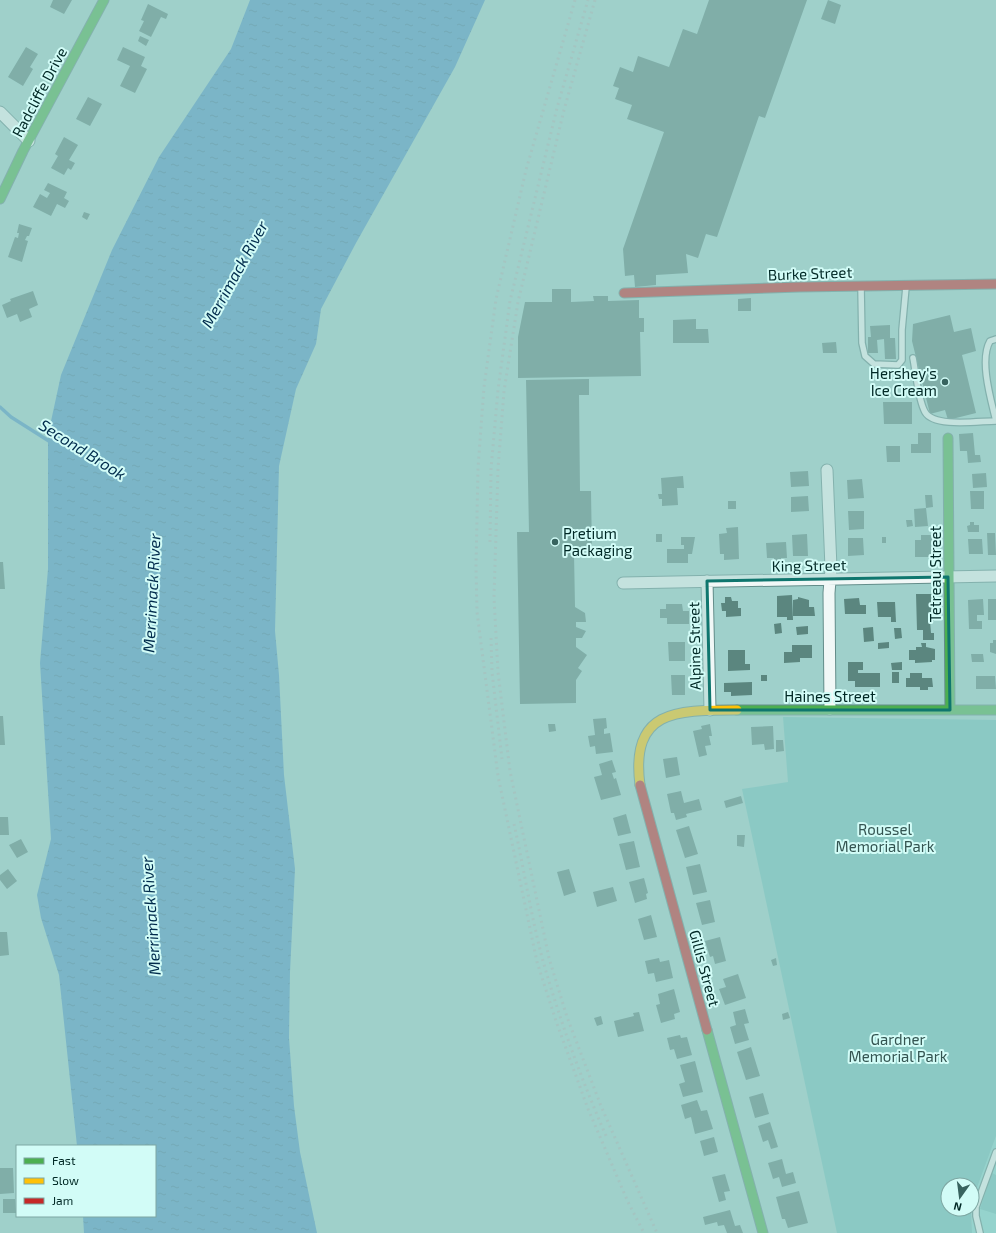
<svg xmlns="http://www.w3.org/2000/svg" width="996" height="1233" font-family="'Exo 2',sans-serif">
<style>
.built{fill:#8bd8d1}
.green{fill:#74c2bc}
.water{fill:url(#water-ripples)}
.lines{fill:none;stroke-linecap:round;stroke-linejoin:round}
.stream{stroke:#5196c3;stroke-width:3.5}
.building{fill:#5b867f}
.lane-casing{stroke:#638d8a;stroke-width:8}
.street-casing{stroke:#638d8a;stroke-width:13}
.fast-casing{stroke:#638d8a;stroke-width:11}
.slow-casing{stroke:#638d8a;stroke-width:11}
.jam-casing{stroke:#638d8a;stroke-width:11}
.lane{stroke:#f1f8f7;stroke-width:5.5}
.street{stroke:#f1f8f7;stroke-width:11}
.fast{stroke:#4caf50;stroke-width:9}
.slow{stroke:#ffc107;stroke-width:9}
.jam{stroke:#c62828;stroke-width:9}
.rail{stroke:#abb8b7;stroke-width:3;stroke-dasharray:2 4;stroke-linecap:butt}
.marked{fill:none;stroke:#0f766e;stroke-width:3;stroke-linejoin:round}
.poi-dot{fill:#38635f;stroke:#d2fcf7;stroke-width:1.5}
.labels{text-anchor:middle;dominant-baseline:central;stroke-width:4;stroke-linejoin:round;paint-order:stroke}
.street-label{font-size:15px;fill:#002825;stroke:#d2fcf7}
.poi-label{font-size:15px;fill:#002825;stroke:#d2fcf7;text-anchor:end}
.park-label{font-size:15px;fill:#345451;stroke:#d2fcf7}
.water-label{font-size:16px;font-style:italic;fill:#002b4c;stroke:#d2fcf7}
</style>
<defs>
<pattern id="water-ripples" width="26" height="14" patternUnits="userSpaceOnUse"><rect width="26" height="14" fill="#5196c3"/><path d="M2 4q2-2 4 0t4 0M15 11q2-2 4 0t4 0" fill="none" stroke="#417a9e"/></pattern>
</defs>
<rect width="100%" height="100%" fill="#9fd0cb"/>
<path class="built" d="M996 1136V1233H972V1201Z"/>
<path class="green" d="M783 717 996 720V1136L972 1201V1185H948V1209H971L972 1233H837L742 789 788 782Z
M992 1173 996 1175V1214L980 1209Z"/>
<path class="water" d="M250 0H485L455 67 356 243 321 309 316 344 296 389 279 466 275 631 279 675 284 775 295 869 290 972 289 1038 294 1106 300 1152 317 1233H84L83 1216H155V1146H77L59 975 41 918 37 895 51 839 40 663 48 569V435L61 375 112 250 159 157 231 49Z"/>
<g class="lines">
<path class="stream" d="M0 407 11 417 52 443"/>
</g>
<path class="building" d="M53 0H72L64 14 50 7Z
M709 0H807L765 118 759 116 717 237 706 234 698 258 686 254 688 273 656 275V285L635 287 634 275 625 276 623 249 664 132 627 119 632 105 615 99 619 88 613 86 620 67 633 72 638 56 669 67 683 29 697 34Z
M828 0 841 5 835 24 821 19Z
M148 4 168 14 166 19 161 17 151 37 139 31 144 21 141 20Z
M140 36 149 40 146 46 138 41Z
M26 47 38 54 30 67 33 69 23 86 8 77Z
M123 47 145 57 141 66 147 69 135 93 120 86 130 66 117 60Z
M88 97 102 104 90 126 76 119Z
M64 137 78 145 69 160 75 163 71 170 68 168 64 175 51 168 58 156 55 154Z
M48 183 67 192 64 198 69 201 65 208 57 204 51 216 33 207 40 194 47 198 50 193 44 190Z
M84 212 90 214 87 220 82 217Z
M19 224 32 228 29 236H27L25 240 28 241 22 262 8 257 15 237 18 238 19 233H17Z
M552 289H571V302L594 301 593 296H608V301L639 300V318H644V332H640L641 376 518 378V337L525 302H552Z
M33 291 38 305 29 309 32 317 20 322 17 314 7 318 2 305 11 301 10 299Z
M751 298V311H738V299Z
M950 315 954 332 971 328 976 351 962 355 976 413 948 420 945 410 930 414 912 341 913 324Z
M696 319V329H708L709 343H673V320Z
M890 325V338H895L896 359H885L884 339 877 340 878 353H868V337H871L870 326Z
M836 342 837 353H823L822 343Z
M589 379V395H579L580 491H591L592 552 574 553 575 607 585 613 586 622H576V627L586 631 582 638H576V647L587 655 578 668 582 671 576 680V703L520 704 517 532H529L526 380Z
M883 402H912V424H884Z
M918 433H931V453H911V444H918Z
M973 433 975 455H980L981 462 968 463 967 451H960L959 434Z
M886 446H900V462H887Z
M808 471 809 486 791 487 790 472Z
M986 473 987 487 973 488 972 474Z
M683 476 684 488H677L678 505 662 506V499H659L658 494H662L661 478Z
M862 479 864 498 848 499 847 480Z
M970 491H984V509H971Z
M925 495H932L933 507 926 508Z
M808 496 809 511 791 512V497Z
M728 501H736V509H728Z
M926 508 928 526 915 527 914 509Z
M848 511H864V529L849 530Z
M906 520H912L913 526 907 527Z
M970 522H974V525H979V532H968L967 526 970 525Z
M738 527 739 559 724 560V554H720L719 534 727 533 726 528Z
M987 533H995L996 555H988Z
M656 534H662V542H656Z
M807 534 808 556H793L792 535Z
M921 535H934V557H915V540H921Z
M681 537H695L692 554H688V563H667V549H684V545H681Z
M882 537H886V543H882Z
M848 538H863L864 555 848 556Z
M968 539H982L983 554H969Z
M786 542 787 558H781V562H774V558H767L766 543Z
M0 562H3L5 589H0Z
M916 594H933L934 621H930L931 633H934V640H923V630H917Z
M792 595 793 620H787V617H777V596Z
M725 597H731L732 601H738V608H741V616L726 617V611H722L721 603H725Z
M798 597 809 600V607H814L815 616H793V600L798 599Z
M859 598 860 605H866V614H845L844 599Z
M983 599 984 615H977V621H982V629H969L968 600Z
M988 599H996V620H988Z
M877 602H895L896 622H891V617H878Z
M666 604H682L683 611H689V624H667V618H660V609H666Z
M781 623 782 633 775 634 774 624Z
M808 626V634L797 635 796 627Z
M873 627 874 641 864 642 863 628Z
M894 628H901L902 638 895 639Z
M993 640H996V654L990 652V643H993Z
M668 642H685V661H669Z
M889 642V648L878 649V643Z
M921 643H926V647L935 649V660H932V662L915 663V660H909V650H916V647H922Z
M792 645H812V658H800V662L784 663V652H792Z
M728 650H745V664H750V670L728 671Z
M971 654H983L984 662H972Z
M848 662H863V670H858V673H880V687H855V681H848Z
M902 662V670H892L891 663Z
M892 672H899V683H892Z
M910 673H922V678H932L933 687H928V690H920V687H906V678H910Z
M671 675H685V695H672Z
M761 675H767V681H761Z
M976 676H995L996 689H976Z
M752 682V695L731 696V692H724V683Z
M0 716H3L5 745H0Z
M606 718 607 728 604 729V734L610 733 613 752 596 754 595 746 590 747 588 736 595 735 593 719Z
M548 724H555L556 731 549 732Z
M710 724 712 736H709L711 745 705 746 707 755 699 757 693 731 702 729 701 726Z
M773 726 774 749 765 750 764 744 752 745 751 727Z
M776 740H783L784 751 776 752Z
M677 757 680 775 666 778 663 759Z
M612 760 616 772 612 773 614 779 616 778 621 795 601 800 594 777 602 775 599 764Z
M681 791 684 803 699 799 702 810 686 814 687 817 676 820 674 813H671L667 794Z
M741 796 743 803 726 808 724 801Z
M626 814 631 833 618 836 613 818Z
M0 817H8L9 835H0Z
M689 826 698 854 685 858 676 830Z
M737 835H745L744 847 737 846Z
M21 839 28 852 17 858 9 845Z
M634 841 640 867 626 870 619 844Z
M700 864 707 892 693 895 686 867Z
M8 869 17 881 7 889 0 880V875Z
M569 869 576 892 564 896 557 872Z
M644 878 648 893 646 894 647 899 635 903 629 882Z
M613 887 617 901 597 907 593 892Z
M710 900 715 922 702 925 696 903Z
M651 915 657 937 644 940 638 919Z
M0 932H7L9 955 0 956Z
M720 937 726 961 715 964 713 956 710 957 705 941Z
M659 958 660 962 669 960 673 978 656 982 654 973 648 974 645 961Z
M776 958 777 965 773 966 771 960Z
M738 974 746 998 725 1005 719 989 726 987 723 979Z
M674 989 680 1012 674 1014 675 1019 661 1023 656 1005 660 1004 658 994Z
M745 1009 749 1023 744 1024 749 1040 735 1044 730 1027 736 1025 733 1012Z
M639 1012 644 1031 618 1037 614 1021 634 1016 633 1013Z
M788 1012 790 1018 783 1020 782 1014Z
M601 1016 603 1024 597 1026 594 1018Z
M680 1035 681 1038 687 1037 692 1055 677 1059 674 1049 670 1050 667 1038Z
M751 1047 760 1076 746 1080 737 1052Z
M695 1061 703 1092 683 1097 679 1084 685 1082 680 1065Z
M763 1093 769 1114 755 1118 749 1097Z
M697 1100 701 1111 707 1110 713 1129 695 1134 691 1117 685 1119 681 1105Z
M770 1122 778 1147 771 1149 768 1140 763 1142 758 1126Z
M714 1137 718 1152 704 1156 700 1141Z
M782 1159 786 1174 793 1172 796 1183 782 1187 779 1177 773 1179 768 1163Z
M0 1168H13L14 1193 0 1194Z
M725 1174 730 1191 724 1192 726 1200 719 1202 712 1177Z
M799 1191 808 1223 788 1228 785 1219H782L776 1197Z
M3 1199H15L16 1213H3Z
M730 1210 735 1226 740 1225 743 1233H727L724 1225 718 1226 717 1222 705 1225 703 1217Z"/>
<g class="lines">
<g class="lane-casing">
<path id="lane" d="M861 287 862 343 865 356 874 364 898 365 902 360V330L906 287
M913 358C916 373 918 400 925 412 934 428 979 421 996 421
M996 421C991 400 979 360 990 341L996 339
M980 1233 976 1216V1207L996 1152"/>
</g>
<g class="street-casing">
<path id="street" d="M0 112 29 141
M827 470 831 568 829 593 830 709
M707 581 710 710
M623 583 996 576"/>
</g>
<g class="fast-casing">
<path id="fast" d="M0 199 23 151 104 0
M948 438 950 710
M737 710H996
M707 1030 763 1233"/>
</g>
<g class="slow-casing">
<path id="slow" d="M640 785C630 709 677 710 737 710"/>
</g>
<g class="jam-casing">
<path id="jam" d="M624 293 800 287 996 284
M640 785 707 1030"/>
</g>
<use href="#lane" class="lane"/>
<use href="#street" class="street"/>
<use href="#fast" class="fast"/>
<use href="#slow" class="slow"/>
<use href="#jam" class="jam"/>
<path class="rail" d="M575 0 526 170 496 299 484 387 478 468 476 567 477 612 498 776 537 962 556 1021 588 1109 628 1202 644 1233
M595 0 564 110 518 302 504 391 498 469 494 597 498 672 510 771 549 958 567 1017 601 1106 657 1233
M490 542 491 469 498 390 510 301 557 108 588 0
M491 638 492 672 502 759
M514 824C524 869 531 916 543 961 560 1021 582 1081 607 1138"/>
</g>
<path d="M0 0H996V1233H0ZM948 577 950 710H710L707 581Z" fill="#9fd0cb" fill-opacity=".55" fill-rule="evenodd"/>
<path class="marked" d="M948 577 950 710H710L707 581Z"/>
<g class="poi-dot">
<circle cx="945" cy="382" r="4"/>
<circle cx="555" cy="542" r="4"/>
</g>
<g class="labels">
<g class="street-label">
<text transform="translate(39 92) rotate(-62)">Radcliffe Drive</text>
<text transform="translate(810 273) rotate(-2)">Burke Street</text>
<text transform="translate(809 565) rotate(-1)">King Street</text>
<text transform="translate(935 574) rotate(-90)">Tetreau Street</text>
<text transform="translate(694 646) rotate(-91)">Alpine Street</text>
<text x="830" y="696">Haines Street</text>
<text transform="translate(705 968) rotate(75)">Gillis Street</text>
</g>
<g class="poi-label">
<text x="937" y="373">Hershey's<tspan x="937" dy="17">Ice Cream</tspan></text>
<text x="563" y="533" text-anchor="start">Pretium<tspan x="563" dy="17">Packaging</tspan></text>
</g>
<g class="park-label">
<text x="885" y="829">Roussel<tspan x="885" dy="17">Memorial Park</tspan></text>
<text x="898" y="1039">Gardner<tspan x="898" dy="17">Memorial Park</tspan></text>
</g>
<g class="water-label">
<text transform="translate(234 274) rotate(-61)">Merrimack River</text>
<text transform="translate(83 449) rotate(32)">Second Brook</text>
<text transform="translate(151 593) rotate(-87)">Merrimack River</text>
<text transform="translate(150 916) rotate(-94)">Merrimack River</text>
</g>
</g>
<rect x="16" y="1145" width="140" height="72" fill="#d2fcf7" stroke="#7ea7a3"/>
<rect x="24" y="1158" width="20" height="6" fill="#4caf50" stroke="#7ea7a3"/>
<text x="52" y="1165" font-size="12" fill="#002825">Fast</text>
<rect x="24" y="1178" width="20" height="6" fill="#ffc107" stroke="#7ea7a3"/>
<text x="52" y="1185" font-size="12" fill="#002825">Slow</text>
<rect x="24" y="1198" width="20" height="6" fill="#c62828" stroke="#7ea7a3"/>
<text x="52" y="1205" font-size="12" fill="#002825">Jam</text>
<g transform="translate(960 1197) rotate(194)"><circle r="19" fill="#d2fcf7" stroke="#7ea7a3"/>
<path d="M0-3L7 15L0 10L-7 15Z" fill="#38635f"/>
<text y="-6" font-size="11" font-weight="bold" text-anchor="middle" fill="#002825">N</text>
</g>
</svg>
